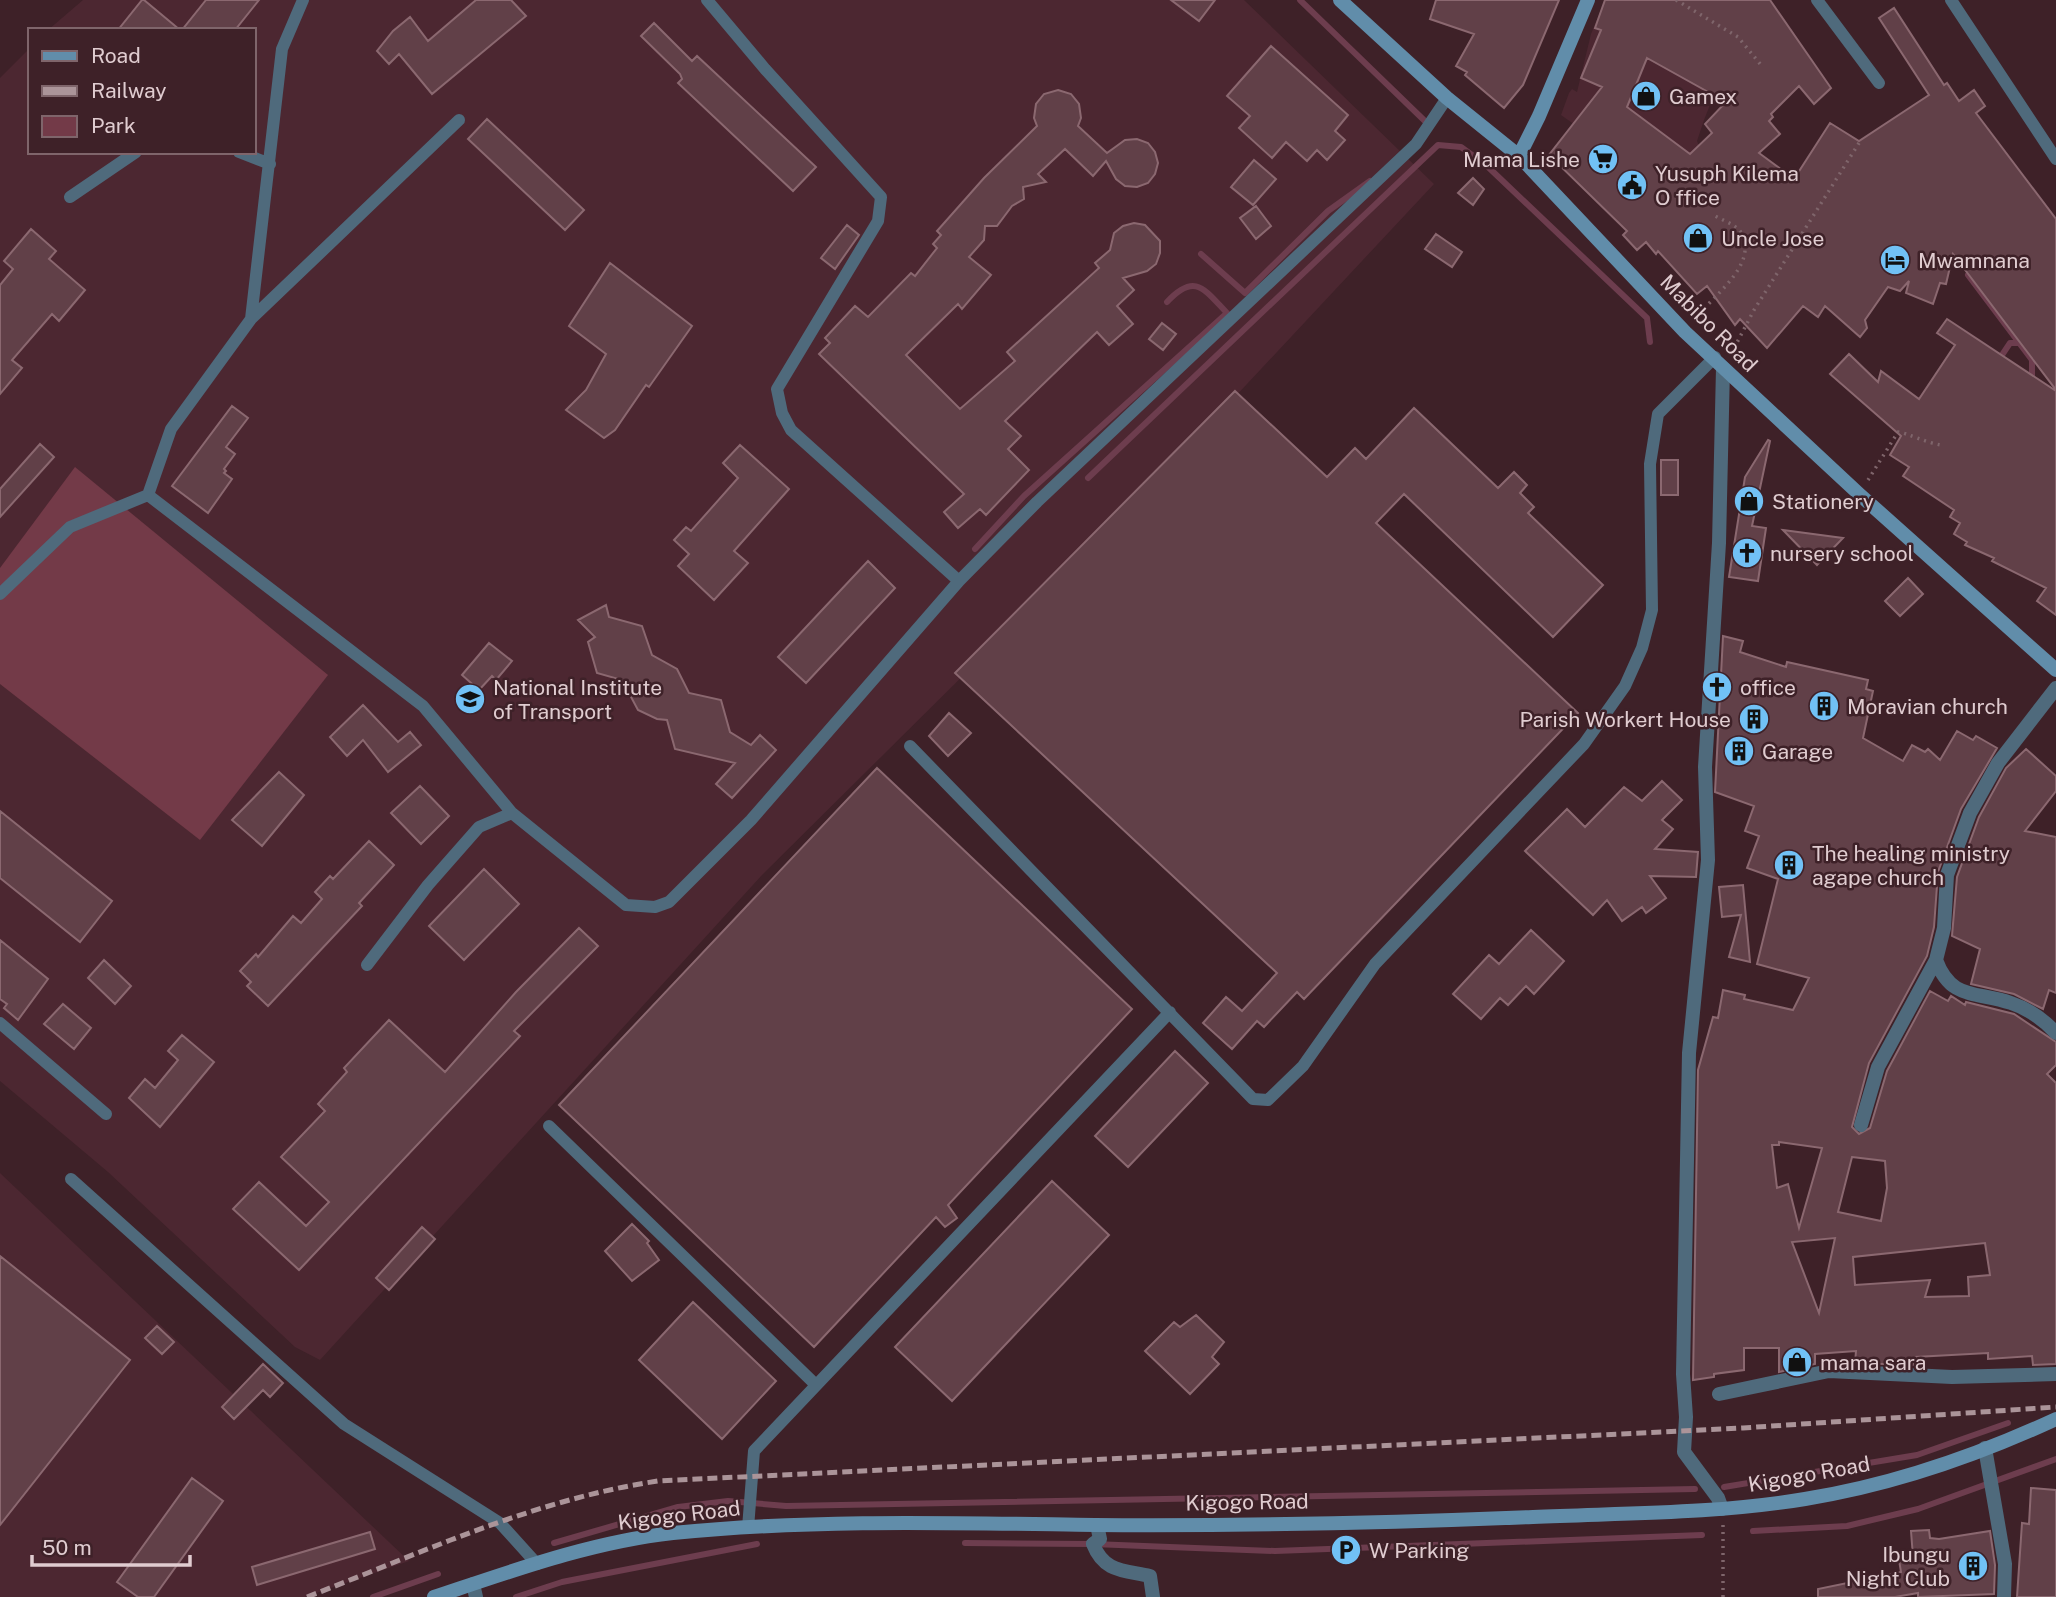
<svg xmlns="http://www.w3.org/2000/svg" width="2056" height="1597" font-family="'Public Sans',sans-serif">
<style>
.built{fill:#4c2731}
.green{fill:#733a48}
.lines{fill:none;stroke-linecap:round;stroke-linejoin:round}
.stream{stroke:#6d3d4e;stroke-width:6}
.building{fill:#614048;stroke:#8b6870;stroke-width:2;fill-rule:evenodd}
.path{stroke:#7f656b;stroke-width:3.5;stroke-dasharray:2 5;stroke-linecap:butt}
.lane{stroke:#4f6a7c;stroke-width:12}
.street{stroke:#4f6a7c;stroke-width:14}
.secondary{stroke:#618daa;stroke-width:14}
.rail{stroke:#ab9499;stroke-width:5;stroke-dasharray:10 5;stroke-linecap:butt}
.labels{text-anchor:middle;dominant-baseline:central;stroke-width:5;stroke-linejoin:round;paint-order:stroke}
.poi-label{font-size:21px;fill:#e0ccd0;stroke:#3e2128;text-anchor:start}
.street-label{font-size:21px;fill:#e0ccd0;stroke:#3e2128}
</style>
<rect width="100%" height="100%" fill="#3e2128"/>
<path class="built" d="M83 0H1244L1434 184 1117 523 762 875 320 1360 295 1347 108 1172 0 1081V78L30 48V152H254V30H48Z
M1605 0H1669L1724 99 1710 105 1704 120 1697 141 1704 158 1669 192 1561 115 1569 93 1572 89 1577 92 1591 34Z
M0 1173 409 1561 305 1597H0Z"/>
<path class="green" d="M75 467 328 675 200 840 0 684V568Z"/>
<g class="lines">
<path class="stream" d="M1300 0 1429 125
M1201 254 1245 293 1328 211 1370 181
M1968 275 2032 360V378
M1998 361 2010 343H2018
M1088 478 1438 145 1461 147 1487 166 1647 318 1650 342
M975 549 1024 496 1227 313C1204 289 1195 272 1167 302
M1724 1487 1917 1455 2008 1423
M1753 1531 1847 1526 1918 1509 2056 1459
M554 1543 678 1507 728 1501 786 1506 1695 1489
M965 1543 1093 1544 1275 1551 1702 1535
M373 1597 438 1574
M516 1597 562 1582 757 1544"/>
</g>
<path class="building" d="M142 0H144L180 30H118Z
M206 0H259L235 30H182Z
M476 0H511L526 16 432 94 399 54 389 64 377 51 393 31 410 17 428 41Z
M1171 0H1215L1199 21Z
M1436 0H1559L1523 85 1504 108 1465 75 1467 72 1456 66 1474 34 1430 19Z
M1605 0H1770L1831 88 1814 104 1799 86 1771 114 1773 117 1769 121 1780 134 1759 153 1794 179 1830 123 1859 141 1929 95 1879 18 1894 8 1944 85 1947 83 1959 101 1974 90 1985 106 1976 113 2056 219V390L1953 254 1946 284 1940 283 1933 304 1906 293 1909 281 1900 291 1888 287 1865 320 1867 328 1860 337 1825 306 1818 317 1803 306 1767 348 1740 319 1735 325 1707 286 1697 294 1658 251 1656 254 1646 242 1637 250 1623 235 1627 231 1549 155 1602 87 1581 78 1601 30 1595 28ZM1647 58 1726 102 1705 124 1712 133 1690 154 1627 107Z
M654 23 692 61 697 56 816 167 793 191 678 83 682 79 680 74 641 36Z
M1271 46 1348 115 1335 131 1345 140 1327 160 1317 150 1307 161 1286 142 1272 158 1239 128 1250 116 1227 96Z
M1058 90 1071 94 1079 104 1081 118 1078 126 1107 153 1125 140 1137 139 1148 143 1155 152 1158 163 1155 174 1148 183 1137 187 1125 186 1116 179 1106 161 1093 176 1065 149 1038 174 1046 182 1023 187 1024 199 1012 206 997 226H985L984 240 969 257 991 275 962 309 958 304 906 355 960 409 1015 361 1007 352 1099 268 1095 263 1110 250 1114 233 1123 226 1134 223 1145 225 1160 241V253L1156 264 1147 271 1123 278 1134 290 1117 306 1133 324 1109 345 1097 332 1005 421 1021 436 1008 449 1029 470 986 515 980 509 958 528 944 512 964 494 819 354 830 343 825 338 855 306 868 317 911 273 915 276 937 248 933 244 941 235 937 231 984 178 1037 126 1034 118 1036 104 1044 94Z
M487 119 584 210 565 230 468 139Z
M1254 160 1276 179 1253 205 1231 187Z
M1473 178 1484 189 1473 205 1458 193Z
M1256 206 1271 226 1256 239 1240 218Z
M847 225 859 235 835 269 821 258Z
M31 229 56 251 49 259 85 290 59 321 52 314 12 360 22 368 0 394V285L13 269 4 261Z
M1436 234 1462 252 1452 267 1425 249Z
M610 263 692 326 649 387 646 385 615 430 604 438 566 410 586 390 606 354 569 326Z
M1947 319 2056 391V615L2037 601 2046 588 1992 561 1994 558 1965 545 1967 542 1954 534 1960 523 1950 517 1954 510 1903 476 1909 467 1890 455 1901 436 1830 374 1849 354 1878 382 1881 371 1919 399 1955 345 1937 333Z
M1162 323 1176 334 1163 350 1149 339Z
M1235 391 1327 477 1355 448 1366 459 1414 408 1498 488 1514 472 1527 485 1520 493 1534 507 1528 513 1603 585 1553 637 1404 494 1376 523 1578 713 1304 999 1297 992 1264 1027 1257 1021 1232 1049 1203 1023 1226 997 1242 1011 1277 973 955 673Z
M232 406 248 418 226 447 235 454 224 469 226 471 224 473 232 479 208 513 172 486Z
M1768 440 1770 441 1752 526 1766 528 1758 581 1729 577 1745 477Z
M40 444 54 457 0 517V489Z
M740 445 789 489 734 551 748 563 714 600 678 566 689 554 674 540 686 527 691 531 738 478 723 463Z
M1661 460H1678V495H1661Z
M1783 530 1843 538 1817 565Z
M868 561 895 588 806 683 778 657Z
M1908 578 1923 594 1900 616 1885 601Z
M606 605 609 617 642 626 652 655 677 669 689 693 721 700 730 732 751 745 760 735 776 750 732 798 716 784 735 763 675 749 667 720 657 719 638 710 622 680 597 673 588 642 595 637 578 620Z
M1723 636 1743 641 1740 652 1786 667 1787 662 1868 680 1866 689 1873 691 1863 738 1903 761 1912 745 1925 752 1928 749 1940 760 1957 731 1973 740 1976 736 1997 748 1961 809 1938 872 1934 927 1927 956 1869 1063 1852 1127 1859 1134 1870 1128 1887 1071 1930 991 1948 1001 1951 996 1965 1005 1966 1002 2014 1014 2056 1042V1065L2047 1074 2056 1083V1364L2033 1365 2032 1356 1988 1359V1353L1915 1357 1913 1365 1855 1363 1856 1351 1815 1354V1364L1779 1372V1348H1744V1370L1714 1374V1377L1693 1380 1698 1070 1713 1017 1718 1018 1723 990 1745 995 1744 999 1793 1010 1809 978 1757 964 1778 879 1747 868 1759 836 1745 831 1754 806 1715 792ZM1779 1142 1822 1148 1799 1228 1788 1184 1777 1188 1772 1145H1779ZM1852 1157 1885 1161 1887 1188 1881 1221 1838 1212ZM1835 1238 1819 1313 1792 1242ZM1985 1243 1990 1275 1968 1277 1969 1296 1925 1297 1930 1280 1855 1285 1853 1257Z
M489 643 512 661 496 680 492 676 479 690 462 675Z
M363 705 398 742 410 732 421 745 388 772 363 740 347 756 330 737Z
M949 713 971 733 948 756 929 736Z
M2026 749 2056 776V791L2025 831 2056 837V993L2049 990 2043 1009 2014 994 1971 984 1980 949 1952 936 1957 877 1979 817 2006 768Z
M877 768 1132 1009 948 1205 957 1218 945 1227 936 1217 814 1347 559 1105Z
M279 772 304 795 262 846 232 820Z
M1662 781 1682 800 1662 820 1673 829 1655 849 1698 852 1696 877 1650 876 1666 898 1646 913 1642 907 1622 921 1607 900 1593 915 1525 851 1567 809 1585 827 1624 787 1642 801Z
M420 786 449 816 421 844 391 813Z
M0 811 112 901 80 942 0 878Z
M369 841 394 865 359 903 362 906 268 1006 247 986 251 982 240 971 256 954 258 957 293 916 301 923 322 899 315 892 330 876 333 879Z
M484 869 519 904 464 960 429 926Z
M1743 885 1750 962 1729 957 1741 915 1722 917 1719 887Z
M579 928 598 946 514 1031 520 1036 299 1270 233 1209 259 1182 306 1226 329 1202 281 1157 325 1111 318 1104 347 1072 344 1068 389 1020 445 1072 516 992Z
M1531 930 1564 961 1534 994 1526 986 1508 1005 1500 998 1481 1019 1453 994 1489 955 1499 964Z
M0 940 48 979 18 1020 4 1008 7 1004 0 999Z
M104 960 131 986 115 1004 88 978Z
M63 1004 91 1028 74 1049 44 1024Z
M182 1035 214 1062 160 1127 129 1098 145 1079 155 1088 178 1060 168 1051Z
M1175 1051 1208 1083 1128 1167 1095 1136Z
M1052 1181 1109 1235 952 1401 895 1347Z
M632 1224 649 1241 647 1243 659 1260 632 1281 605 1251Z
M422 1227 435 1239 389 1290 376 1278Z
M0 1256 130 1360 0 1525Z
M693 1302 776 1381 722 1439 639 1360Z
M1196 1315 1224 1342 1212 1357 1219 1364 1190 1394 1145 1351 1174 1322 1180 1327Z
M157 1326 174 1342 162 1354 145 1338Z
M263 1364 283 1383 270 1397 263 1390 234 1419 222 1407Z
M192 1478 223 1501 154 1597H138L117 1582Z
M2031 1488 2056 1490V1597H2017L2022 1523 2029 1524Z
M1929 1530 1930 1538 1939 1539 1990 1531 1995 1565 1994 1594 1918 1597V1593L1895 1597H1818V1589L1901 1572 1899 1560 1913 1557 1911 1531Z
M370 1532 375 1549 257 1585 252 1567Z"/>
<g class="lines">
<path class="path" d="M1676 0 1738 37 1761 65
M1695 319C1712 296 1761 264 1740 231 1735 224 1719 219 1712 214
M1731 354 1754 310 1859 143
M1868 480 1898 432C1907 433 1927 443 1941 445
M1723 1525V1597"/>
<path class="lane" d="M303 0 282 49 251 319 171 429 148 495 423 706 512 813
M707 0 765 69 881 197 878 221 777 389 782 413 791 430 959 581
M1817 0 1879 83
M1951 0 2056 159
M239 152 270 164
M70 197 136 152
M251 319 459 120
M0 594 70 527 148 495
M910 746 1253 1099 1268 1100 1303 1066 1375 964 1584 744 1625 686 1642 648 1652 610 1650 464 1658 414 1715 357
M367 965 428 885 479 827 512 813 626 905 655 907 669 902 751 820 959 581 1037 502 1416 144 1447 98
M0 1023 106 1114
M549 1126 816 1385
M71 1179 344 1424 500 1523 537 1564
M748 1528 754 1451 1170 1012"/>
<path class="street" d="M2056 688 1998 763 1970 813 1947 875 1944 928 1936 960C1951 1001 1977 991 2011 1003 2029 1009 2043 1019 2056 1033
M1861 1125 1878 1067 1936 960
M1719 1394 1829 1371 1952 1377 2056 1374
M1985 1448 2005 1564 2004 1597
M1722 1509 1718 1498 1684 1452 1686 1417 1683 1374 1689 1053 1708 860 1705 767 1719 543 1723 368
M1097 1525 1100 1539 1093 1544C1104 1572 1123 1570 1150 1576L1153 1597
M473 1584 476 1597"/>
<path class="secondary" d="M1340 0 1447 98 1519 156 1685 332 1859 494 2056 670
M1519 156 1539 116 1588 0
M434 1597C512 1571 591 1542 673 1533 813 1519 954 1523 1095 1525 1240 1526 1387 1523 1533 1517 1623 1513 1715 1514 1805 1499 1892 1485 1976 1456 2056 1419"/>
<path class="rail" d="M307 1597C421 1553 536 1499 658 1481L1743 1428 2056 1407"/>
</g>
<defs>
<g id="shop-disc" transform="scale(1.575)"><circle r="9.5" fill="#71c1f5" stroke="#3e2128"/><path d="M-5-2.5h2.3a2.7 3.5 0 0 1 5.4 0H5L5.5 6h-11ZM-1.5-2.5h3a1.5 2.3 0 0 0-3 0Z" fill="#111"/></g>
<g id="supermarket-disc" transform="scale(1.575)"><circle r="9.5" fill="#71c1f5" stroke="#3e2128"/><path d="M-6-5.5h2.5l.6 2H6L4.5 2H-2.5L-4.4-4H-6ZM-1.5 3.2a1.3 1.3 0 1 0 .1 0ZM3 3.2a1.3 1.3 0 1 0 .1 0Z" fill="#111"/></g>
<g id="civic-disc" transform="scale(1.575)"><circle r="9.5" fill="#71c1f5" stroke="#3e2128"/><path d="M-.6-6.5H3V-4.5H.6V-3L4-1V1h2V6H-6V1h2V-1L-.6-3ZM-1.2 2.5V6h2.4V2.5Z" fill="#111"/></g>
<g id="hotel-disc" transform="scale(1.575)"><circle r="9.5" fill="#71c1f5" stroke="#3e2128"/><path d="M-6-4.5h1.5V1H6V5H4.5V3h-9V5H-6ZM-4 0a1.8 1.8 0 1 1 3.6 0ZM.5 0V-2.5h3Q6-2.5 6 0Z" fill="#111"/></g>
<g id="church-disc" transform="scale(1.575)"><circle r="9.5" fill="#71c1f5" stroke="#3e2128"/><path d="M-1.2-6h2.4v3.5h3.3v2.4h-3.3V6h-2.4V-.1h-3.3v-2.4h3.3Z" fill="#111"/></g>
<g id="university-disc" transform="scale(1.575)"><circle r="9.5" fill="#71c1f5" stroke="#3e2128"/><path d="M0-5L7-2L0 1L-7-2ZM-4 1L0 2.5L4 1V4Q0 6-4 4Z" fill="#111"/></g>
<g id="building-disc" transform="scale(1.575)"><circle r="9.5" fill="#71c1f5" stroke="#3e2128"/><path d="M-4-6H4V6H1V3H-1V6H-4ZM-2.5-4.3h1.7v1.8h-1.7ZM.8-4.3h1.7v1.8H.8ZM-2.5-1h1.7V.8h-1.7ZM.8-1h1.7V.8H.8Z" fill="#111"/></g>
<g id="parking-disc" transform="scale(1.575)"><circle r="9.5" fill="#71c1f5" stroke="#3e2128"/><path d="M-3.5-5.5H1a3.5 3.5 0 0 1 0 7H-1V5.5H-3.5ZM-1-3.4V-.6H.8a1.4 1.4 0 0 0 0-2.8Z" fill="#111"/></g>
</defs>
<g fill-rule="evenodd">
<use href="#shop-disc" x="1646" y="96"/>
<use href="#supermarket-disc" x="1603" y="159"/>
<use href="#civic-disc" x="1632" y="185"/>
<use href="#shop-disc" x="1698" y="238"/>
<use href="#hotel-disc" x="1895" y="260"/>
<use href="#shop-disc" x="1749" y="501"/>
<use href="#church-disc" x="1747" y="553"/>
<use href="#church-disc" x="1717" y="687"/>
<use href="#university-disc" x="470" y="699"/>
<use href="#building-disc" x="1824" y="706"/>
<use href="#building-disc" x="1754" y="719"/>
<use href="#building-disc" x="1739" y="751"/>
<use href="#building-disc" x="1789" y="865"/>
<use href="#shop-disc" x="1797" y="1362"/>
<use href="#parking-disc" x="1346" y="1550"/>
<use href="#building-disc" x="1973" y="1566"/>
</g>
<g class="labels">
<g class="poi-label">
<text x="1669" y="96">Gamex</text>
<text x="1580" y="159" text-anchor="end">Mama Lishe</text>
<text x="1655" y="173">Yusuph Kilema<tspan x="1655" dy="24">O ffice</tspan></text>
<text x="1721" y="238">Uncle Jose</text>
<text x="1918" y="260">Mwamnana</text>
<text x="1772" y="501">Stationery</text>
<text x="1770" y="553">nursery school</text>
<text x="493" y="687">National Institute<tspan x="493" dy="24">of Transport</tspan></text>
<text x="1740" y="687">office</text>
<text x="1847" y="706">Moravian church</text>
<text x="1731" y="719" text-anchor="end">Parish Workert House</text>
<text x="1762" y="751">Garage</text>
<text x="1812" y="853">The healing ministry<tspan x="1812" dy="24">agape church</tspan></text>
<text x="1820" y="1362">mama sara</text>
<text x="1369" y="1550">W Parking</text>
<text x="1950" y="1554" text-anchor="end">Ibungu<tspan x="1950" dy="24">Night Club</tspan></text>
</g>
<g class="street-label">
<text transform="translate(1709 323) rotate(45)">Mabibo Road</text>
<text transform="translate(1809 1474) rotate(-10)">Kigogo Road</text>
<text transform="translate(1247 1502) rotate(-1)">Kigogo Road</text>
<text transform="translate(679 1515) rotate(-7)">Kigogo Road</text>
</g>
</g>
<rect x="28" y="28" width="228" height="126" fill="#3e2128" stroke="#7f656b" stroke-width="2"/>
<rect x="42" y="51" width="35" height="10" fill="#618daa" stroke="#7f656b" stroke-width="2"/>
<text x="91" y="63" font-size="21" fill="#e0ccd0">Road</text>
<rect x="42" y="86" width="35" height="10" fill="#ab9499" stroke="#7f656b" stroke-width="2"/>
<text x="91" y="98" font-size="21" fill="#e0ccd0">Railway</text>
<rect x="42" y="116" width="35" height="21" fill="#733a48" stroke="#7f656b" stroke-width="2"/>
<text x="91" y="133" font-size="21" fill="#e0ccd0">Park</text>
<path d="M32 1555v10h158v-10" fill="none" stroke="#e0ccd0" stroke-width="3.5"/>
<text x="42" y="1555" font-size="21" fill="#e0ccd0" stroke="#3e2128" stroke-width="5" paint-order="stroke">50 m</text>
</svg>
